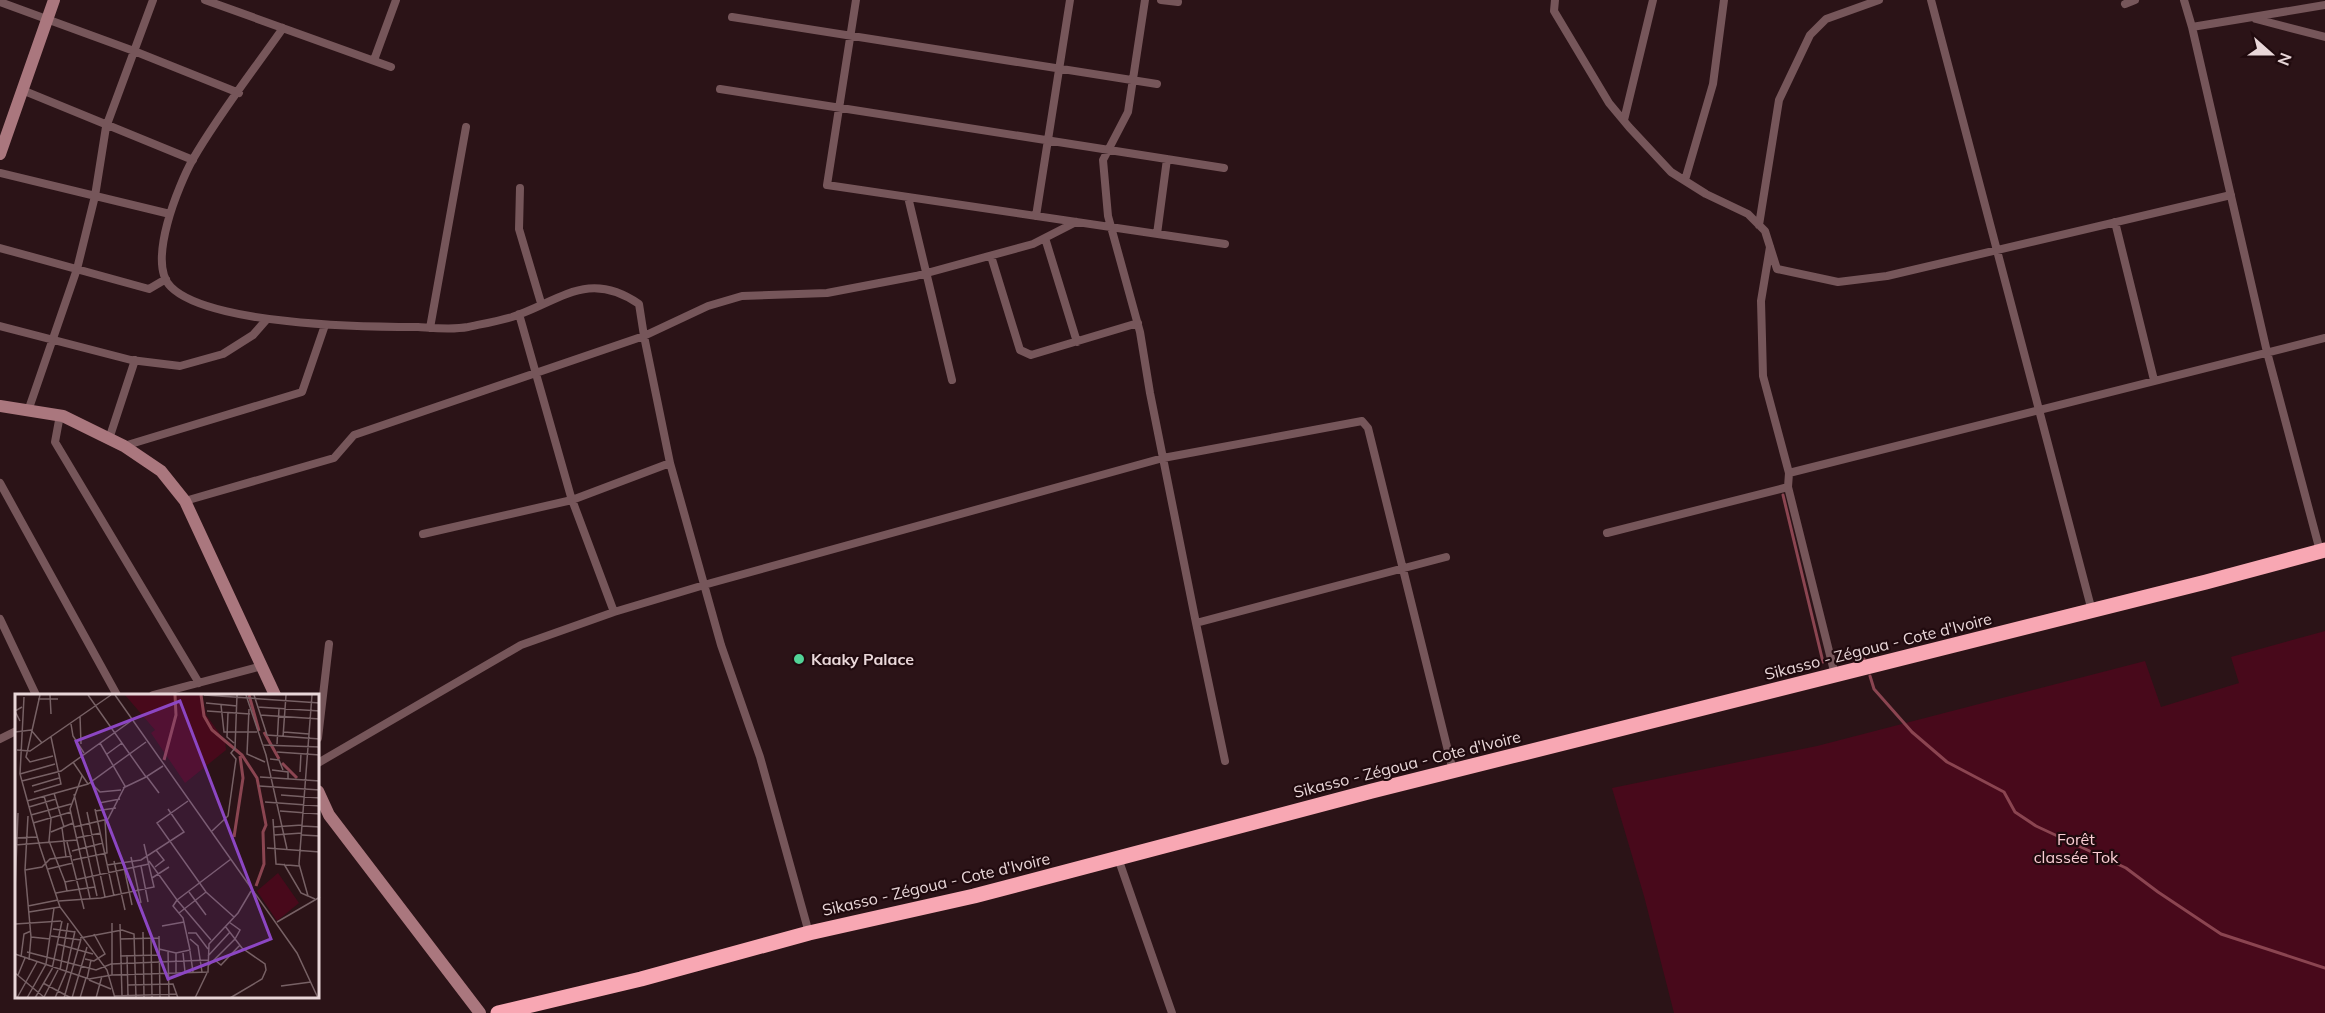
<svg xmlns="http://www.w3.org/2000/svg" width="2325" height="1013" font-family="Mulish,sans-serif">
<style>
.green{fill:#48091b}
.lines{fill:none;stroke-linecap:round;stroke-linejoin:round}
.stream{stroke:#8b4551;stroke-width:3}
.street{stroke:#76565a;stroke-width:8}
.secondary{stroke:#aa777e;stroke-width:12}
.highway{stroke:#f8a7b3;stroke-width:15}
.poi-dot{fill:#52d397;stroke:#200a0e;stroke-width:2}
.labels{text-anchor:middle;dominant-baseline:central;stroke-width:4.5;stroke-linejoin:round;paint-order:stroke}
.street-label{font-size:16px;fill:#e9d7d9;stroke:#200a0e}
.poi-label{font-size:16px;font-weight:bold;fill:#e9d7d9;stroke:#200a0e;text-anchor:start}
.park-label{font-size:16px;fill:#fbced4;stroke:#200a0e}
.inset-river{fill:none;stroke:#8b4551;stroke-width:3}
.inset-road{fill:none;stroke:#776165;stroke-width:1.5}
.view{fill:#8c46c3;fill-opacity:0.15;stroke:#8c46c3;stroke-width:3}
.inset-edge{fill:none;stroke:#e9d7d9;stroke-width:3}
</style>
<rect width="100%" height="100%" fill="#2b1317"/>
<path class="green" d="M2325 631V1013H1674L1644 896 1612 788 1817 746 2145 661 2161 707 2239 683 2231 657Z"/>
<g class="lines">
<path class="stream" d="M1783 495 1823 662
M1838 657 1852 652 1864 659
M1870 676 1874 689 1912 732 1947 762 2004 792 2015 812 2036 826 2126 868 2158 892 2221 934 2325 968"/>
<path class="street" d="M205 0 391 67
M856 0 827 185 1225 244
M1145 0 1128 112 1103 160 1108 216 1140 332 1150 393 1196 623 1446 557
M1161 0 1178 2
M1555 0 1554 11 1609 103 1629 127 1671 172 1706 194 1748 214 1765 231 1777 269 1838 282 1887 276 2231 195
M1931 0 2092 611
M2184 0 2192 27 2267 352 2320 551
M0 2 134 51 239 93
M2125 4 2135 0
M732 17 1157 84
M2256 19 2325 37
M2192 27 2325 5
M374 60 396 0
M720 89 1224 168
M22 90 193 160
M1624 120 1653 0
M0 173 170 214
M1685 180 1713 84 1724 0
M520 188 519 229 541 303
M908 197 952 380
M1036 216 1070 0
M2115 222 2154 380
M1759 225 1779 100 1810 35 1826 19 1879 0
M1157 234 1167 159
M1045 238 1077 342
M1770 247 1761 301 1763 376 1789 473
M0 248 149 289 166 279
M991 256 1020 350 1031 355 1138 323
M519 314 571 497 614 612
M0 326 131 360 180 366 223 354 253 335 267 319
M430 328 466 127
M28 411 77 269 95 196 106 127 153 0
M60 415 55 442 199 683
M109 439 135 360
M124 446 302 392 325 325
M0 483 117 695
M185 501 334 458 354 435 644 336 639 304C588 269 560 301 512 317 498 321 482 324 468 327 452 330 434 328 418 327 374 327 331 326 287 321 256 318 193 309 171 287 146 263 179 184 193 159 219 114 253 71 283 28
M1607 533 1788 487
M423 534 572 500 670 463
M0 619 36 695
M1196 623 1225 761
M1835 675 1788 487 1789 473 2325 338
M153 695 262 666
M318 738 329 644
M0 739 16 731
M318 763 521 645 614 612 711 583 1163 458 1362 421 1368 428 1453 771
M1118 858 1172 1013
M809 933 760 757 721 645 670 463 644 336 708 306 742 296 827 293 916 276 1033 244 1076 222"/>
<path class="secondary" d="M0 154 54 0
M0 406 63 416 124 446 161 471 185 501 275 695
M318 791 329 815 480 1013"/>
<path class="highway" d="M498 1013 641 979 809 933 974 896 1372 791 2206 582 2325 550"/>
</g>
<circle class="poi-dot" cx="799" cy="659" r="6"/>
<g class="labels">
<g class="street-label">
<text transform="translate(1878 646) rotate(-14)">Sikasso - Zégoua - Cote d'Ivoire</text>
<text transform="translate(1407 764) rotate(-14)">Sikasso - Zégoua - Cote d'Ivoire</text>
<text transform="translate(936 884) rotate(-13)">Sikasso - Zégoua - Cote d'Ivoire</text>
</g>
<g class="poi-label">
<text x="811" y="659">Kaaky Palace</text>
</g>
<g class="park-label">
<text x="2076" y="839">Forêt<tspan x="2076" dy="18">classée Tok</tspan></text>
</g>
</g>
<g transform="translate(15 694)">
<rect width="304" height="304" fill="#2b1317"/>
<path d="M110 1H187L191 21 210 47 211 56 170 89 136 39 140 36ZM263 179 284 209 262 227 242 197Z" fill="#48091b"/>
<path class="inset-river" d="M186 1 189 22 197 36 227 61 242 84 251 131 248 138 249 170 241 192M234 1 244 37M249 38 264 65M149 66 161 21 160 1M267 69 282 84M219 143 228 84 225 62"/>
<path class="inset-road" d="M25 1 11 63 15 68 38 62M35 1 36 20M73 1 131 83 148 72M100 1 282 259 303 304M189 1 305 9M231 1 251 61 272 155M239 1 252 41 305 45M297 1 284 170 293 202 300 205M9 3 5 80 25 153 45 213 92 276 100 304M23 5H43M191 9 222 12M206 11 209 38H242M242 13 305 17M234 15 232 60 250 68M192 17 235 20M213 19 212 43 219 49M245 21 305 25M65 22 66 50M5 27 0 17 7 13M56 30 58 42 69 59M0 38 16 36 27 49M269 38 294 40M268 43 271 1M262 50 264 15M247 51 305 53M2 56 15 57 96 1M262 58 305 61M92 60 107 49M255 65 264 66 268 76M58 68 73 90M257 76 273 78V85M285 78 286 59M5 80 40 70M67 82 55 115 75 204M132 83 144 99M245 83 305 87M7 87 46 77 116 27M75 88 85 98 106 96M17 92 44 84M244 92 305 96M108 94 131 83M19 98 46 90 36 43M39 99 49 133M59 100 82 202M266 101 305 104M29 102 36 125 34 147 50 188M12 107 73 90 131 48M173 107 142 129 191 198 219 223M250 108 305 112M84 109 105 105M14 113 41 105M80 115 99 202M80 117 101 114M265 117 305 120M72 118 90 203M16 121 56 110M13 122 10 176 16 243 14 266M258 125 261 170 284 172M18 129 56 118M287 132 305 133M59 133 93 125 110 92 85 49M258 133 287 131M47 134 51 163M197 137 213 122 221 65 216 59 220 54 222 1M36 138 58 129M259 141 287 139M287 141 305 142M0 144 22 143M61 144 86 139M52 148 69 215M0 151 62 146M252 154 305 158M57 157 88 149M116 163 126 209M107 164 117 211M58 166 92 159 90 126M99 167 110 216M134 167 162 206 216 165M269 170 286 199 293 202M92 171 126 166 169 138 153 115M126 172 133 208M140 173 149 166 141 156M33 175 58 169M10 176 27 173 35 165 57 162M137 184 154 173M0 196 3 119M52 197 80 193M174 198 191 221M41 199 52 197 50 188 134 170M44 207 86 204 139 193 129 150M13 212 43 206M0 213V243M14 218 45 213M164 219 191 198M214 228 225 236 220 245M262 228 305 203M97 229V281M0 230 46 227M105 230 107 302M147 232 169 228M210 232 227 254 250 270 251 276 247 285 215 304M38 235 60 238M128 238 129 304M173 239H181L193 255M36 242 66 246M144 242 145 304M16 243 35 245M65 244 107 236 119 240 121 304M136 244 137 303M105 245 144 244M175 245 183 252 187 278M42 250 78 260M144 255 161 259 175 256 168 224 158 212 162 206 196 246M153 257 154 304M175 257 178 278M12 258 81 276 96 270 193 266M168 259 170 278M0 260 74 285 97 281 193 278 194 250 223 219 236 197M112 261 113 302M105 262 144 261M193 262 215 238M6 263 9 240 16 237M70 265 79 267 90 260 79 240M201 267 206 271 225 251M194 271 220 245M45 276 53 229M0 279 30 304M161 279V259M3 281 10 264M72 285 76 266M74 286 96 295M28 289 56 304M113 291 158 290 163 304M266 292 296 288M99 302 162 300M29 303 43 276M2 304 22 268M12 304 31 270 39 214M20 304 37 275 47 227M40 304 51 278 60 237M49 304 66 245M57 304 72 253M65 304 71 284M81 304 87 282M180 304 192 279"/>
<path class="view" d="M165 7 256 245 153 285 61 47Z"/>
<rect width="304" height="304" class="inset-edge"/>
</g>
<g transform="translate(2271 54) rotate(111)" stroke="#200a0e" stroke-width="4.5" paint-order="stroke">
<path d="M0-4.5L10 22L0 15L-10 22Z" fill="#e9d7d9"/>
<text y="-9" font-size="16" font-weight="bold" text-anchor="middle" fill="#e9d7d9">N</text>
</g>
</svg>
